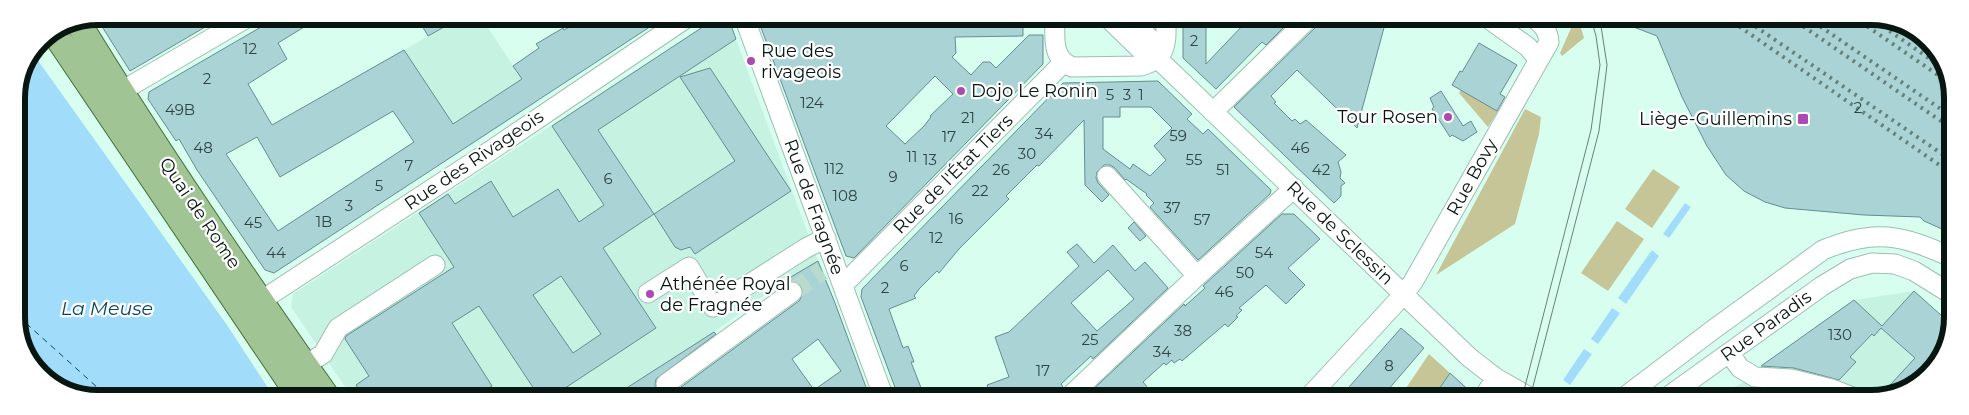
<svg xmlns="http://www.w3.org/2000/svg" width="1969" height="415" font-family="Montserrat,sans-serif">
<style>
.built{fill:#c5f2e1}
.green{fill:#c5c598}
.water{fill:#a2dcfb}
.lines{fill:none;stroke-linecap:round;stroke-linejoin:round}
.ferry{stroke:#084761;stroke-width:1;stroke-dasharray:6 5;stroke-linecap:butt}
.building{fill:#aad3d5;stroke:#668d8f;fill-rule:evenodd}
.minor-tunnel{stroke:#b9dbce;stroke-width:19;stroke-dasharray:19 9;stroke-linecap:butt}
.minor-casing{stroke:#9cbfb1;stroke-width:21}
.major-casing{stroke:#436e39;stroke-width:27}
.minor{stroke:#fff;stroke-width:19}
.major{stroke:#a1c495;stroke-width:25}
.tram{stroke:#688177;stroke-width:1}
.rail{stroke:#688177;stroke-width:4;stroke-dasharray:2.5 5;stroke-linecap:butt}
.poi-dot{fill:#ab4ab2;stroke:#fff;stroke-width:2}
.labels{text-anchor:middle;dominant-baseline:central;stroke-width:4.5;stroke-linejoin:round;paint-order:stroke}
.number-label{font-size:15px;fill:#304542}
.poi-label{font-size:18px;fill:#081611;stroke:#fff;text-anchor:start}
.street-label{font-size:18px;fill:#081611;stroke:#fff}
.water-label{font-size:19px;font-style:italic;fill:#084761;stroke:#fff}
.rim{fill:none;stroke:#081611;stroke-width:6}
</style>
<rect width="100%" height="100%" fill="#d8feef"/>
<path class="built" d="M463 17H481L537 102 433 169 366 71Z
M718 17 728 18 818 261 784 281 714 332 611 398 352 397 291 307 293 294Z
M1914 291 1951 324V333L1925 378 1876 399 1718 398 1734 387 1762 373 1761 366 1854 300Z"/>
<path class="green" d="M1559 17 1578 18 1584 38 1562 56 1560 53 1572 26Z
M1461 90 1498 111 1488 127 1459 93Z
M1525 109 1541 117 1539 134 1515 224 1436 275Z
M1653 169 1680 187 1652 228 1625 209Z
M1617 221 1644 239 1608 291 1581 273Z
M1429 354 1450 373 1433 398H1413L1404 391Z"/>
<path class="water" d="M34 55 227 325 274 397H82L40 375 18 333 16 93Z
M1685 203 1691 207 1669 238 1663 234Z
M1652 250 1659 256 1626 304 1618 298Z
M1612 308 1620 313 1598 344 1591 339Z
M1584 349 1592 354 1570 385 1563 380Z"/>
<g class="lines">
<path class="ferry" d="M18 316 108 397"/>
</g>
<path class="building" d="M98 16H224L130 71 96 17Z
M280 16H322L278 43 287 59 248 84 272 125 404 50 453 124 522 79 513 66 539 48 536 44 563 28 564 30 589 17H665L274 273 265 270 197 170 179 139 176 141 148 99 149 92ZM393 111 414 142 278 231 226 154 257 137 280 177Z
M417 17H462L428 36Z
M718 17H728L736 39 598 130 654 214 603 248 656 328 550 398H540L479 306 452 323 492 386 474 398 364 397 356 385 369 376 345 339 346 336 454 267 419 213 448 194 455 204 491 181 513 217 558 189 579 222 604 205 552 126ZM561 276 601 334 573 353 533 295Z
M757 17H1023V36L955 37 956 53 952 57 971 75 983 62H990L996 68 1029 35H1043V64L854 258 846 256ZM935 76 953 94 930 116 931 117 924 126 905 144 886 126Z
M1183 17H1206V64L1245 23 1247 17H1294L1266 45 1262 42 1216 89 1183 58Z
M1321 17H1378L1385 24 1357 128 1297 70 1271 96 1276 102 1274 103 1292 121 1295 119 1300 124 1306 120 1346 155 1338 162 1341 172 1340 178 1345 183 1341 186V196L1334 203 1234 107 1318 25Z
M1610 18H1887L1929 40 1951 82V233L1924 221 1920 217 1864 215 1785 208 1765 202 1744 191 1726 175 1707 146 1682 97 1657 36Z
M1479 43 1517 65 1500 94 1505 97 1497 111 1452 85 1460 71 1462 72Z
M710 68 791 191 695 254 690 247 681 250 675 247 654 214 735 161 680 77Z
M1158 81 1192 114 1187 119 1203 134 1208 129 1271 190 1270 194 1198 260 1150 207 1154 203 1146 195 1147 194 1126 179 1125 180 1115 168 1110 165H1104L1097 172 1096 178 1098 183 1109 195 1102 202 1085 185 1084 120 1039 166 1037 165 1006 196 1009 199 959 249 939 273 937 271 919 289 914 296 916 298 889 309 903 348 908 346 914 362H911L925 398H899L861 297 862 289 1063 83ZM1120 107H1151L1172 128 1154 146 1166 160 1150 176 1133 164 1130 169 1103 149V117H1120Z
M1441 91 1463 126 1471 121 1477 132 1463 141 1452 135 1450 137 1432 109 1434 107 1430 98Z
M1282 214H1294L1320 239 1288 268 1305 285 1286 304 1266 285 1239 308 1242 310 1236 316 1238 317 1228 327 1225 324 1182 361 1180 359 1174 363 1172 360 1166 365 1164 363 1143 382 1148 388 1137 398H1084L1184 304 1185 306 1205 288 1203 286Z
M1134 222 1146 236 1140 241 1128 228Z
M1077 244 1094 263 1113 245 1135 271 1145 262 1168 288 1093 359 1091 356 1061 384 1063 387 1057 394V398H992L987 385 1009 377 995 337 1009 332 1079 266 1067 252ZM1108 270 1134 299 1097 331 1071 303Z
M818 261 835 303 870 398H611L714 332 716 334 656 379 655 386 657 391 667 395 673 393 799 301 802 296 801 286 796 282 785 283 784 281ZM818 339 841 371 814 390 792 359Z
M1914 291 1951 324V333L1925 378 1879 397 1915 358 1881 328 1874 336 1872 334 1850 357 1856 362 1839 380 1794 368 1761 366 1854 300 1882 326Z
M1401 328 1424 348 1381 398H1357L1349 387Z
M1450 373 1473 394 1472 398H1433Z"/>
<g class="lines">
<path class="minor-tunnel" d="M792 292 822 271"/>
<g class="minor-casing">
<path id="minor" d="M744 17 884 398
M1055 17C1055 37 1051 58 1072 67L1141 66C1169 58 1166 41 1166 17
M1107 17 1144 53 1157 58 1470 358 1496 378 1531 398
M1129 17 1154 43 1157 58
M1486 17 1528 47 1538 59
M120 92 250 16
M1213 112 1310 17
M1107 176 1197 276
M843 285 1063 63
M648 293 689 267 713 307 806 248 826 238
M259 302 487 153 688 17
M1729 353 1740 368 1755 377 1791 379 1832 389 1858 399
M305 365 323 354 338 328 435 265
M666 384 792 292
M1068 398 1197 276 1294 188
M1308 398 1404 294 1413 282 1549 42C1548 29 1542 24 1532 17
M1483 398 1496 378
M1623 398 1714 329 1823 250C1875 228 1901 235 1951 257
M1666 398 1822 286 1850 269 1872 263 1895 264 1914 271 1951 294"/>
</g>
<g class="major-casing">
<path id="major" d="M79 24C157 152 242 275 327 397
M55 34 300 397"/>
</g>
<use href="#minor" class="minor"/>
<use href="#major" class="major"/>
<path class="tram" d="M1522 398 1591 130 1600 65 1596 36 1591 18
M1530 398 1599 131 1607 65 1601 26"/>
<path class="rail" d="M1727 18 1951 173
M1743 18 1951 160
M1791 18 1951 128
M1808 18 1951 116
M1855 18 1951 84
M1871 18 1943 68"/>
</g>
<g class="poi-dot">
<circle cx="751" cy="61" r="5"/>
<circle cx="961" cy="91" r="5"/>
<circle cx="1448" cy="117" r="5"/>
<rect x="1797" y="113" width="12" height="12" rx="2.5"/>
<circle cx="650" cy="294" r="5"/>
</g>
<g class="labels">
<g class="number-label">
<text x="1194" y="40">2</text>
<text x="250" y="48">12</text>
<text x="207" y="78">2</text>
<text x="1110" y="94">5</text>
<text x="1127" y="94">3</text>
<text x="1141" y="94">1</text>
<text x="812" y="102">124</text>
<text x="1858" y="107">2</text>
<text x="180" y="109">49B</text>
<text x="968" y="117">21</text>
<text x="1044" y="133">34</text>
<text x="1178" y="135">59</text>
<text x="949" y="136">17</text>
<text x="203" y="147">48</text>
<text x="1300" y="147">46</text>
<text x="1027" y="153">30</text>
<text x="912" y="156">11</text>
<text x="930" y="159">13</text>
<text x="1194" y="159">55</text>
<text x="409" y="165">7</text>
<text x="834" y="168">112</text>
<text x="1001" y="169">26</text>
<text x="1223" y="169">51</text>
<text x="1321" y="169">42</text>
<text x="893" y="176">9</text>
<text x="608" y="178">6</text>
<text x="379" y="185">5</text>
<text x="980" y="190">22</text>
<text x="845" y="195">108</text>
<text x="349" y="205">3</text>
<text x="1172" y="207">37</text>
<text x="956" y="218">16</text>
<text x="1202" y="219">57</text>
<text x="324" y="221">1B</text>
<text x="253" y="222">45</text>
<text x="936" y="237">12</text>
<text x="276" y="252">44</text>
<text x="1264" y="252">54</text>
<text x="904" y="265">6</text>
<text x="1245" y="272">50</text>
<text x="885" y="287">2</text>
<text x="1224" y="291">46</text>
<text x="1183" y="330">38</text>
<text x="1840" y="334">130</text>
<text x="1090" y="339">25</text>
<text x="1162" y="351">34</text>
<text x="1389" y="365">8</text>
<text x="1043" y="370">17</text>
</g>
<g class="poi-label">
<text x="761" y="51">Rue des<tspan x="761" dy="21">rivageois</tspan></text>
<text x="971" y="91">Dojo Le Ronin</text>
<text x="1438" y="117" text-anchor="end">Tour Rosen</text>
<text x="1792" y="119" text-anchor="end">Liège-Guillemins</text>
<text x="660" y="284">Athénée Royal<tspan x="660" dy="21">de Fragnée</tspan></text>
</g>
<g class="street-label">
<text transform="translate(474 160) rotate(-34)">Rue des Rivageois</text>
<text transform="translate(953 174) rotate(-45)">Rue de l'État Tiers</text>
<text transform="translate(1472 177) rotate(-61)">Rue Bovy</text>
<text transform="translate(814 207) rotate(70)">Rue de Fragnée</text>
<text transform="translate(200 213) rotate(56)">Quai de Rome</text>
<text transform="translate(1340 233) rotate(44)">Rue de Sclessin</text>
<text transform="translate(1766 326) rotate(-36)">Rue Paradis</text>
</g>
<g class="water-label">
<text x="107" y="308">La Meuse</text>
</g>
</g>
<path d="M0 0H1969V415H0ZM98 25H1871A73 73 0 0 1 1944 98V317A73 73 0 0 1 1871 390H98A73 73 0 0 1 25 317V98A73 73 0 0 1 98 25Z" fill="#fff" fill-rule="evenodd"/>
<path class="rim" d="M98 25H1871A73 73 0 0 1 1944 98V317A73 73 0 0 1 1871 390H98A73 73 0 0 1 25 317V98A73 73 0 0 1 98 25Z"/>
</svg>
